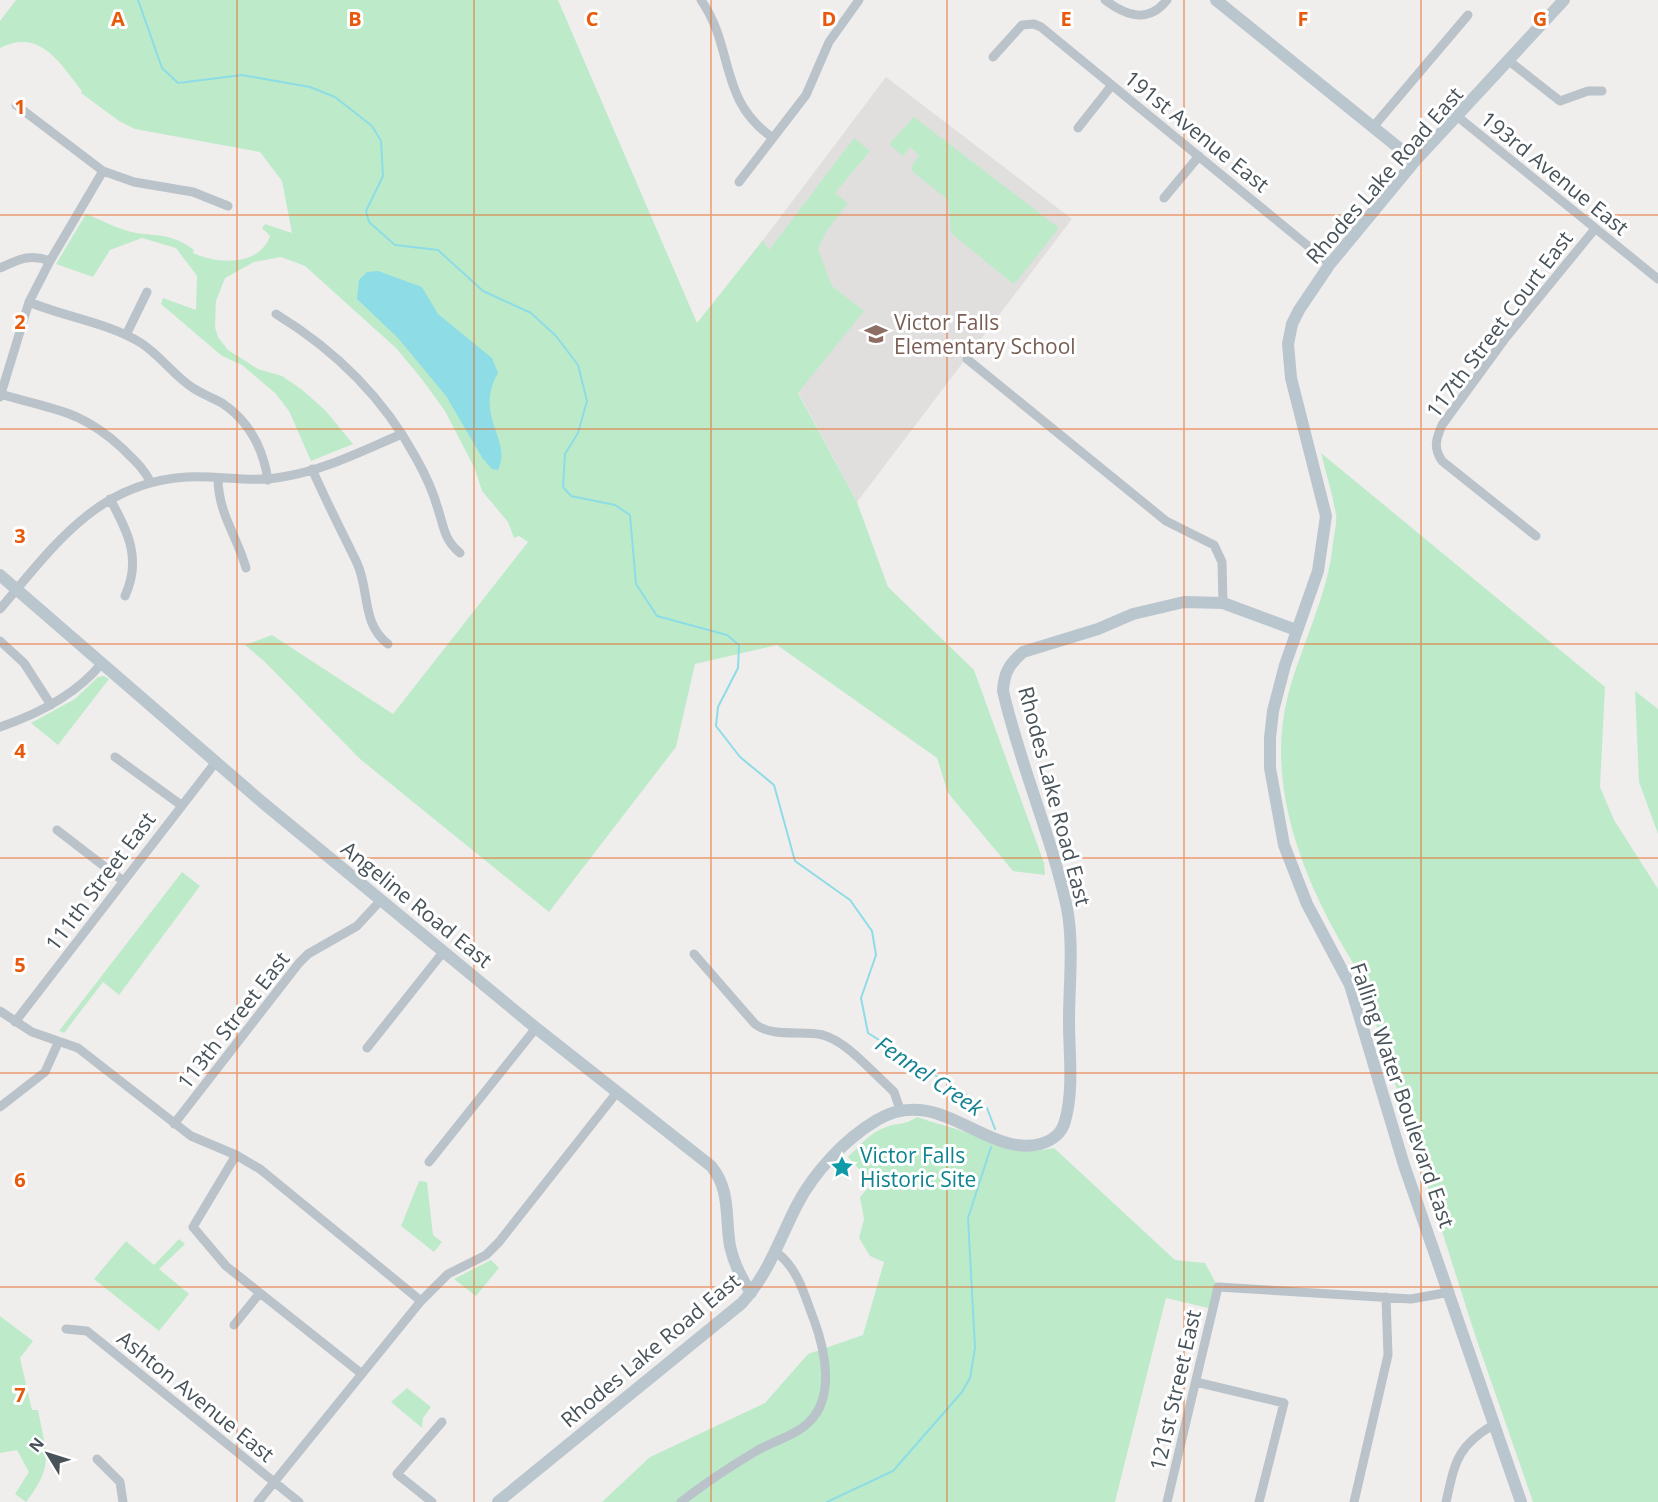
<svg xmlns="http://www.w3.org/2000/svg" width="1658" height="1502" font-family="'Open Sans',sans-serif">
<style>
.education{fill:#e1dede}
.green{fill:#bdebca}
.water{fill:#8ddce6}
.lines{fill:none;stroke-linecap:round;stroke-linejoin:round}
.stream{stroke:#8ddce6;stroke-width:2}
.street{stroke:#b9c3c9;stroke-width:9}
.secondary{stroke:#bac6ce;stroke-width:12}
.grid{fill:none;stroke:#e8590c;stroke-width:1.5;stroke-opacity:0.55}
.labels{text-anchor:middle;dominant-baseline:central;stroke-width:6;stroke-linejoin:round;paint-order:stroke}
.street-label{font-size:21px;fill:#475259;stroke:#fff}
.education-label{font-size:21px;fill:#785e54;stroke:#fff;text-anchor:start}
.culture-label{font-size:21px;fill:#0d838f;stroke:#fff;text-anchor:start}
.water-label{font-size:22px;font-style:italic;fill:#158290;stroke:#fff}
.grid-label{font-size:20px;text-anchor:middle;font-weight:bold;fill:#e8590c;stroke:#fff;stroke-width:6;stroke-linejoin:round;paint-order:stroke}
</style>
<rect width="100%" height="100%" fill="#f0eded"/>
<path class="education" d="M886 77 1072 219 857 502 736 276Z"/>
<path class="green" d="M16 0H558L697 323 763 240 769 250 854 138 870 151 835 193 848 203 826 232 818 249 832 286 864 311 798 393 857 502 888 587 974 670 1044 863 1045 875 1013 871 948 793 937 758 777 645 695 664 676 747 549 912 360 759 265 662 245 645 272 635 393 714 528 542 519 536 514 538 508 522 482 491 475 469 445 411 421 378 396 348 305 266 281 257 254 262 225 278 216 301 215 327 218 337 228 350 258 369 282 376 301 389 325 410 353 444 311 461 289 411 276 394 242 365 222 356 161 304 163 298 196 310 197 276 176 248 142 238 110 250 93 277 56 264 86 214C102 220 119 230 136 233 160 236 173 234 194 250L193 253C217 264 259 267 270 236L262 228 265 224 292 233 282 181 260 152 135 129 119 121 81 93 82 91C59 62 40 28 0 48V21Z
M914 117 1059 228 1016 282 1012 283 951 233 948 200 913 172 911 167 919 155 910 147 903 156 889 144Z
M1321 453 1605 687 1600 787 1614 820 1658 889V1502H1533L1476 1338 1360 974C1309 894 1263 791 1288 695 1302 643 1328 595 1333 543 1334 534 1337 524 1336 515 1333 495 1326 474 1321 453Z
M104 676 109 679 58 745 31 723 75 699 98 677Z
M1635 691 1658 709V834L1639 782Z
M182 872 200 886 119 995 103 982 64 1033 59 1031Z
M917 1117C934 1123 951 1127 968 1133 1004 1147 1014 1156 1054 1148L1175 1260 1205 1263 1218 1287 1213 1309 1166 1298 1115 1502H602L650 1457 765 1403 808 1354 863 1335 884 1262 870 1256 859 1238 864 1219 860 1197 872 1183 848 1157C859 1146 871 1132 886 1127 900 1122 903 1126 917 1117Z
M419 1181 427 1182 433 1235 442 1242 434 1252 401 1226Z
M179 1239 185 1244 159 1269 189 1294 159 1331 94 1279 126 1241 154 1265Z
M491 1260 499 1268 476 1296 454 1279Z
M0 1316 33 1341 20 1358 32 1410H38C46 1454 55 1464 26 1502L15 1494 29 1472 17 1450 0 1453Z
M407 1388 431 1407 423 1418 422 1428 391 1402Z"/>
<path class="water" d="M378 271 422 287 438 314 492 358 498 373C473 417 513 439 498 470L492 469 483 459 446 396 398 338 357 299 359 280 367 272Z"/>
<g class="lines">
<path class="stream" d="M138 0 162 68 178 83 242 75 310 87 335 97 372 126 381 141 383 176 366 211 369 222 395 245 438 250 483 291 531 313 556 336 578 365 587 401 578 433 565 454 563 487 571 496 615 505 630 515 636 584 657 616 727 635 739 645 738 668 718 707 716 726 740 757 774 785 795 861 850 900 872 931 876 955 861 998 868 1033 987 1108 995 1129
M827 1502 893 1471 962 1392 970 1378 975 1348 968 1218 991 1147"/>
<path class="street" d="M701 0C735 49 718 100 773 138
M1105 0C1126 16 1148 24 1167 0
M993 57 1022 25 1034 24 1041 27 1330 264
M1509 61 1560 101 1588 91H1602
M16 105 103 171 134 182 193 192 228 206
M1458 117 1658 279
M1373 127 1468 15
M1078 128 1112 85
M739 182 806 95 829 42 859 0
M1164 198 1199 156
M0 268C18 260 29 253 50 261
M29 302C65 317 109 323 141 343 161 356 174 376 193 388 202 394 213 398 222 403 249 421 263 448 268 480
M276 314C335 350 383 397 416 458 425 474 433 491 438 509 444 527 444 540 460 553
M126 335 147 292
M967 359 1166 521 1214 545 1222 562 1223 603
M1 394C53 410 80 409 122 448 133 459 144 468 151 483
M0 397 29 302 50 261 103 171
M312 469C326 501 342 532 357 563 370 591 361 623 388 644
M218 478C218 513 237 536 246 568
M110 499C128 532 142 559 125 596
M1536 536 1442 461C1433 448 1436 439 1442 425L1504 340 1594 230
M0 609C53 547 97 482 187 477 219 475 250 483 282 477 323 471 364 450 402 434
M0 641 24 663 51 705
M0 727C38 714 76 695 102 663
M115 757 181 805
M57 830 122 880
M694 954 755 1024C773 1038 801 1030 823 1035 847 1042 869 1069 888 1086L894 1092 901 1112
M0 1011 32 1032 78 1048 191 1136 236 1155 260 1169 421 1301
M15 1022 215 763
M367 1048 444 951
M0 1107 45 1072 58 1043
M174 1124 299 963 308 954 357 926 381 900
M236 1155 193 1227 226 1266 362 1374
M429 1162 536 1028
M234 1325 259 1294
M66 1329 87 1331 299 1502
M1196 1382 1284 1403 1259 1502
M97 1459 120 1482 123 1502
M258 1502 421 1301 448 1274 486 1255 499 1242 618 1091
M432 1502 397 1474 442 1422
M681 1502C705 1483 731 1466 758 1450 774 1441 797 1435 810 1421 835 1396 825 1350 814 1320 805 1297 798 1268 777 1253
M1167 1502 1218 1287 1411 1299 1450 1292
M1354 1502 1388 1355 1386 1297
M1446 1502C1455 1463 1456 1447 1493 1425"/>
<path class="secondary" d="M1216 0 1415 161
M0 575 262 802 536 1028 711 1166C731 1190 725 1217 730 1246 734 1264 741 1278 751 1293
M498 1502 742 1303C769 1273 779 1240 797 1205 814 1172 845 1139 877 1120 939 1083 986 1158 1040 1144 1052 1141 1062 1133 1065 1121 1074 1090 1069 1053 1069 1021 1069 985 1074 945 1067 908 1051 834 1020 765 1003 691 1004 673 1009 664 1023 652L1098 629 1133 614 1184 602 1223 603 1296 630
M1521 1502 1404 1165 1350 985 1307 904 1284 845 1270 768V738L1273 711 1285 665 1318 571 1326 516 1291 378 1288 344 1292 324 1299 310 1330 264 1415 161 1564 0"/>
</g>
<path class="grid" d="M237 0V1502M474 0V1502M711 0V1502M947 0V1502M1184 0V1502M1421 0V1502M0 215H1658M0 429H1658M0 644H1658M0 858H1658M0 1073H1658M0 1287H1658"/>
<defs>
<g id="school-bare" transform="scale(1.8)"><path d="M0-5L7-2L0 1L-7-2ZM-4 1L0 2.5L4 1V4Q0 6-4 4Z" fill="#8d6e63" stroke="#fff" stroke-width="2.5" paint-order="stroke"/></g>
<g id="sight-bare" transform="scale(1.8)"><path d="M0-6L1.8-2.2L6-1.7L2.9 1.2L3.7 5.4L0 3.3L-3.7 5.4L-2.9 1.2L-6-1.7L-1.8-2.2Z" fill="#0f9aa8" stroke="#fff" stroke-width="2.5" paint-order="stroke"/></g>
</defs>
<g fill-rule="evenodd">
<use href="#school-bare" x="876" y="334"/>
<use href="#sight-bare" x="842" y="1167"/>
</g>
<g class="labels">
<g class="street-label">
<text transform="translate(1197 131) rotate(39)">191st Avenue East</text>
<text transform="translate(1555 173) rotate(39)">193rd Avenue East</text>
<text transform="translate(1384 175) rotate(-49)">Rhodes Lake Road East</text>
<text transform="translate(1499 324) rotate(-53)">117th Street Court East</text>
<text transform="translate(1055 796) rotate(75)">Rhodes Lake Road East</text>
<text transform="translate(100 881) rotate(-53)">111th Street East</text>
<text transform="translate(417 904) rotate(39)">Angeline Road East</text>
<text transform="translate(233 1020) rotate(-52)">113th Street East</text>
<text transform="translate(1403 1095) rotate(71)">Falling Water Boulevard East</text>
<text transform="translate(650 1350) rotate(-40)">Rhodes Lake Road East</text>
<text transform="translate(1175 1390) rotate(-77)">121st Street East</text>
<text transform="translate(196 1396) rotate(39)">Ashton Avenue East</text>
</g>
<g class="education-label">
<text x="894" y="322">Victor Falls<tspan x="894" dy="24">Elementary School</tspan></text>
</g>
<g class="culture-label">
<text x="860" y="1155">Victor Falls<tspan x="860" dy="24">Historic Site</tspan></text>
</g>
<g class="water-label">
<text transform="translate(930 1075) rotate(34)">Fennel Creek</text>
</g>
</g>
<g class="grid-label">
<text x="118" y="26">A</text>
<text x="355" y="26">B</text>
<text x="592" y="26">C</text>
<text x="829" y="26">D</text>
<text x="1066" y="26">E</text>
<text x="1303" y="26">F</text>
<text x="1540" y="26">G</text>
<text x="20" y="114">1</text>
<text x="20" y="329">2</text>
<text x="20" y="543">3</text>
<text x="20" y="758">4</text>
<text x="20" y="972">5</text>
<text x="20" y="1187">6</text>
<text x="20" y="1402">7</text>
</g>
<g transform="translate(48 1454) rotate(308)" stroke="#ffffff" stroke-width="4.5" paint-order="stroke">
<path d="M0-4.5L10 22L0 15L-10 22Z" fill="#475259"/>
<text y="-9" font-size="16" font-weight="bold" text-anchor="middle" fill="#475259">N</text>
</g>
</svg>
